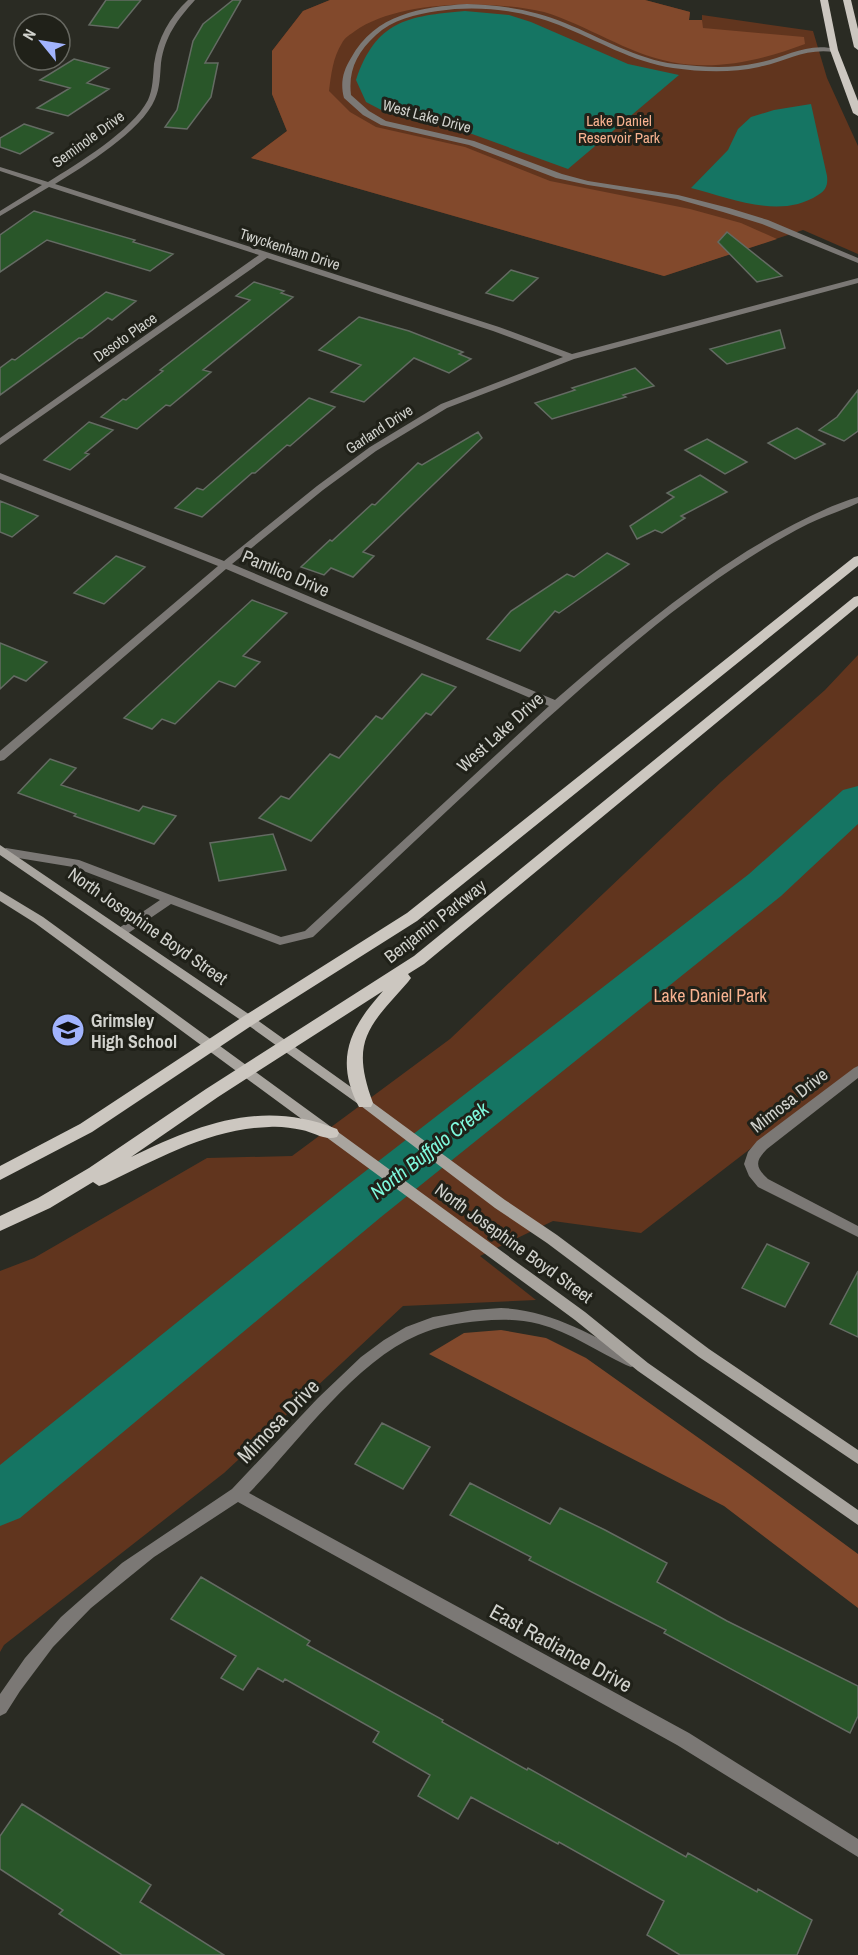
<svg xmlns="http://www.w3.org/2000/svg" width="858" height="1955" font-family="'Archivo Narrow',sans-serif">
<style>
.green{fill:#61351e}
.forest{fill:#82492c}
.water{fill:#157563}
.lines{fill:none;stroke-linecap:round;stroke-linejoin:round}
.river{fill:#157563;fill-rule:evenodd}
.building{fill:#295629;stroke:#646b63;stroke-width:1.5}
.street{fill:#7b7875;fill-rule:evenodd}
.secondary{fill:#a9a59f;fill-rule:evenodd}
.primary{fill:#ccc7c0;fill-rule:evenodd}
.labels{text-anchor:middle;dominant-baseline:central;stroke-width:6;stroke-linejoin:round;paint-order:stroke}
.far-street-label{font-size:15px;fill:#d1d2cd;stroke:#202119}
.far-park-label{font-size:15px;fill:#f8b290;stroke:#202119}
.street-label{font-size:18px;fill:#d1d2cd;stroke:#202119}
.park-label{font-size:18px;fill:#f8b290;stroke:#202119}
.poi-label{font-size:18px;font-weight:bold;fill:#d1d2cd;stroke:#202119;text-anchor:start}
.water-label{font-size:20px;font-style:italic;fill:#7ff9dd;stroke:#202119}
.near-street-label{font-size:21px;fill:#d1d2cd;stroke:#202119}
</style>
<rect width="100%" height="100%" fill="#2a2b23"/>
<path class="green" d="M330 0H645L690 12 689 20H702V15L813 31 827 78 858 146V254L803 230 664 276 251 158 287 131 272 94V51L303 11Z
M858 655V1066L641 1233 553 1221 480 1256 536 1300 403 1306 224 1473 4 1645 0 1652V1271L34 1258 207 1158 292 1156 450 1039 721 782 825 690Z"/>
<path class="forest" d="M330 0H645L690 12 689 20H702L703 28 804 37 805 44C763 60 716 71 671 62 626 53 587 25 544 12 491 0 399 0 355 31 351 34 344 38 342 43 333 57 331 75 329 91L350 112 376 127 465 147 550 181 690 209 741 223 777 239 664 276 251 158 287 131 272 94V51L303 11Z
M501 1330 546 1338 586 1358 748 1473 858 1554V1608L724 1506 429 1354 464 1333Z"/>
<path class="water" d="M465 11 509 15 531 22 628 64 679 75 568 169 450 126 387 113 366 102 356 80C376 21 407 16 465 11Z
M811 104 827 176C828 185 826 190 818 195 780 220 731 198 691 188L728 150 738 129 751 117 774 110Z"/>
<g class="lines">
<path class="river" d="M858 786V824L781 896 381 1217 20 1518 0 1526V1465L345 1187 749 874 843 790Z"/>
</g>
<path class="building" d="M106 0H141L118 28 89 25Z
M233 0H241L205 63H218L211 97 187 129 165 127 177 110 193 41 203 24Z
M74 59 109 68 87 83 109 89 68 116 37 108 70 88 40 80Z
M24 124 53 133 20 154 0 147V138Z
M34 211 135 240 133 242 173 254 150 271 47 240 0 272V235Z
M727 232 782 276 757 282 718 242Z
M511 270 538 278 513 301 486 293Z
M254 282 284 291 281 293 293 297 203 370 211 372 170 406 166 405 137 429 101 417 123 399 126 400 163 371 160 370 250 300 236 296Z
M106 292 136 301 112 320 108 318 82 338H79L0 395V368L12 359 15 360Z
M359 317 409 331 463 352 459 354 471 359 449 373 414 358 364 402 331 392 361 365 319 350Z
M780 330 785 348 727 364 710 349Z
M635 368 654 386 623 395 626 397 552 419 535 403 575 390 572 388Z
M858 390V431L844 441 819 430 837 417Z
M309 398 335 407 290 446 287 445 255 473H252L202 517 175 508 197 488 203 490Z
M89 422 113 430 85 453 89 454 70 470 44 460Z
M797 428 825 444 795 459 768 443Z
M478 432 482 438 363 552 374 556 353 577 331 568 324 575 301 567 330 540 332 541 372 504 375 505 418 463 422 465Z
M707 439 747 462 725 474 685 450Z
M700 475 727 492 681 516 685 518 662 533 655 530 637 539 630 526 674 497 667 493Z
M0 501 38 516 12 537 0 532Z
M607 553 629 564 559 613 555 611 520 651 487 639 511 611 567 574 574 577Z
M116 556 145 567 104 604 74 593Z
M252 600 287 613 243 656 260 662 235 687 219 681 175 724 162 719 152 729 124 718Z
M0 643 47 662 26 681 14 676 0 689Z
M422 674 456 687 431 715 426 713 311 841 259 818 281 796 289 799 330 754 339 758 376 716 382 719Z
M50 759 76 768 61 785 139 811 143 806 176 816 154 844 74 816 76 814 18 793Z
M273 834 286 870 219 881 210 843Z
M767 1244 809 1263 785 1307 742 1288Z
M858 1271V1337L830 1324Z
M382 1423 430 1447 403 1489 355 1464Z
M470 1483 550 1524 560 1508 605 1530 667 1563 657 1582 727 1621 858 1686V1716L850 1733 664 1633 666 1630 529 1560 531 1557 450 1515Z
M201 1577 310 1641 307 1645 443 1720 442 1722 527 1770 528 1768 686 1857 688 1853 757 1892 758 1889 812 1920 797 1955H680L647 1935 664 1901 559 1842 558 1844 471 1797 458 1819 418 1796 430 1775 373 1742 379 1732 285 1679 283 1682 258 1668 243 1690 221 1678 236 1656 171 1619Z
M22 1804 151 1885 140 1902 224 1955H122L59 1914 63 1910 0 1869V1836Z"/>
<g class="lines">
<path class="street" d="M188 0H195C177 20 165 36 161 63 160 75 160 88 155 99 142 131 84 166 55 184L499 327 572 354 858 278V283L574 359 447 408 376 451 323 490 232 564 555 700C616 647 678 595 747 551 782 530 819 509 858 497V503C841 511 824 516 808 524 704 577 615 658 529 735 456 802 385 869 313 937L280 945 171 904 127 934H119L117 931 119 928 160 900 73 867 6 856 0 852 6 848 79 860 281 937 305 931 549 706 226 569 4 760 0 761V751L218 566 0 479V473L224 561 317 486 370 447 441 404 563 357 493 331 267 258 0 445V438L259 255 49 187 0 216V211L42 185 0 171V167L48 182C77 164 132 131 148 100 153 89 153 76 154 64 158 38 169 18 188 0Z
M467 4C501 5 534 10 565 23 602 38 636 59 675 64 702 67 731 69 757 63 786 58 805 42 836 49V51L834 52C805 48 787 61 759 67 732 73 701 72 673 68 632 62 597 40 559 25 521 10 478 5 438 11 416 14 392 20 376 35 357 52 348 71 351 95L369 111 386 121 474 141 562 174 588 181 678 195 729 208 768 220 858 258V263L762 224 723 212 677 199 588 185 556 178 469 145 381 125 363 115 344 98C340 83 343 71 351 58 375 14 421 7 467 4Z
M858 1066V1078L767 1149C755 1161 755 1167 768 1179L858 1226V1237L758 1187 749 1176 744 1164 748 1152 757 1141 854 1068Z
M501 1308C552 1310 592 1336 636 1357L638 1361 636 1365 631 1367 626 1365C598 1352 570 1332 539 1324 520 1319 500 1319 480 1321 459 1323 438 1326 418 1335 354 1362 297 1444 249 1493L689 1733 858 1839V1857L677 1745 238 1502 154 1557 91 1608 53 1647 20 1691 6 1713 0 1716V1694L25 1658 61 1617 122 1563 232 1489 318 1398 361 1357 384 1340 406 1327 433 1317 473 1310Z"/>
<path class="secondary" d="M0 845 253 1017 369 1100 505 1200 557 1235 709 1349 858 1450V1464L699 1357 547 1243 495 1208 361 1106 245 1023 0 855Z
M0 891 43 917 585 1312 648 1363 858 1510V1525L638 1371 575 1320 35 923 0 901Z"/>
<path class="primary" d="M820 0H828L838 50 858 101V116L853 113 830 50Z
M843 0H851L858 29V50L854 47Z
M858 556V566L417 921 254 1024 92 1132 0 1180V1166L80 1124 244 1016 407 913 854 557Z
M858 596V606L424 964 408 974 411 978 408 982C368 1027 350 1041 373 1103L371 1107H359C334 1059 350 1028 383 991L218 1097 131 1157C200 1124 262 1099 337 1129L339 1133 337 1137C325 1141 313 1132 302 1130 291 1128 280 1126 269 1127 209 1129 158 1159 105 1184L99 1186 93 1182 50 1208 0 1231V1216L38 1198 89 1168 206 1089 414 956 854 597Z"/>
</g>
<defs>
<g id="school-disc" transform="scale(1.725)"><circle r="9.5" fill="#a1b3fd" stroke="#202119"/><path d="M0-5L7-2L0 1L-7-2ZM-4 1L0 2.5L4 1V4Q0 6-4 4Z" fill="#111"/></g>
</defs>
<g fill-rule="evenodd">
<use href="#school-disc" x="68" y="1030"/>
</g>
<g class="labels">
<g class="far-street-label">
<text transform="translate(427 116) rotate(15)">West Lake Drive</text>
<text transform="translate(88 139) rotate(-36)">Seminole Drive</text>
<text transform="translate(290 249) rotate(18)">Twyckenham Drive</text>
<text transform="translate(125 337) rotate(-35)">Desoto Place</text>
<text transform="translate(379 429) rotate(-33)">Garland Drive</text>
</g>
<g class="far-park-label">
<text x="619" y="120">Lake Daniel<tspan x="619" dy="17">Reservoir Park</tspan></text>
</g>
<g class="street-label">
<text transform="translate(286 573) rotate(23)">Pamlico Drive</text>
<text transform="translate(500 732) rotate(-42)">West Lake Drive</text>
<text transform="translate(435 921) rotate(-38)">Benjamin Parkway</text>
<text transform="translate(148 926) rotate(35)">North Josephine Boyd Street</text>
<text transform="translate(789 1100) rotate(-38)">Mimosa Drive</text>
<text transform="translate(514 1243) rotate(36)">North Josephine Boyd Street</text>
</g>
<g class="park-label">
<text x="710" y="995">Lake Daniel Park</text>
</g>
<g class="poi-label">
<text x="91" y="1020">Grimsley<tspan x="91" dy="21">High School</tspan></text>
</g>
<g class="water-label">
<text transform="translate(429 1150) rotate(-38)">North Buffalo Creek</text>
</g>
<g class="near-street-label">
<text transform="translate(278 1421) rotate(-46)">Mimosa Drive</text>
<text transform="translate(561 1648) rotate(29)">East Radiance Drive</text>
</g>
</g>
<g transform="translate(42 42) rotate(300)"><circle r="28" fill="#202119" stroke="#676861" stroke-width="1.5"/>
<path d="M0-4.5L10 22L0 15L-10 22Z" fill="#a1b3fd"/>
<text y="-9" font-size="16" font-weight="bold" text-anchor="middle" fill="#d1d2cd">N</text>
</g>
</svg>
